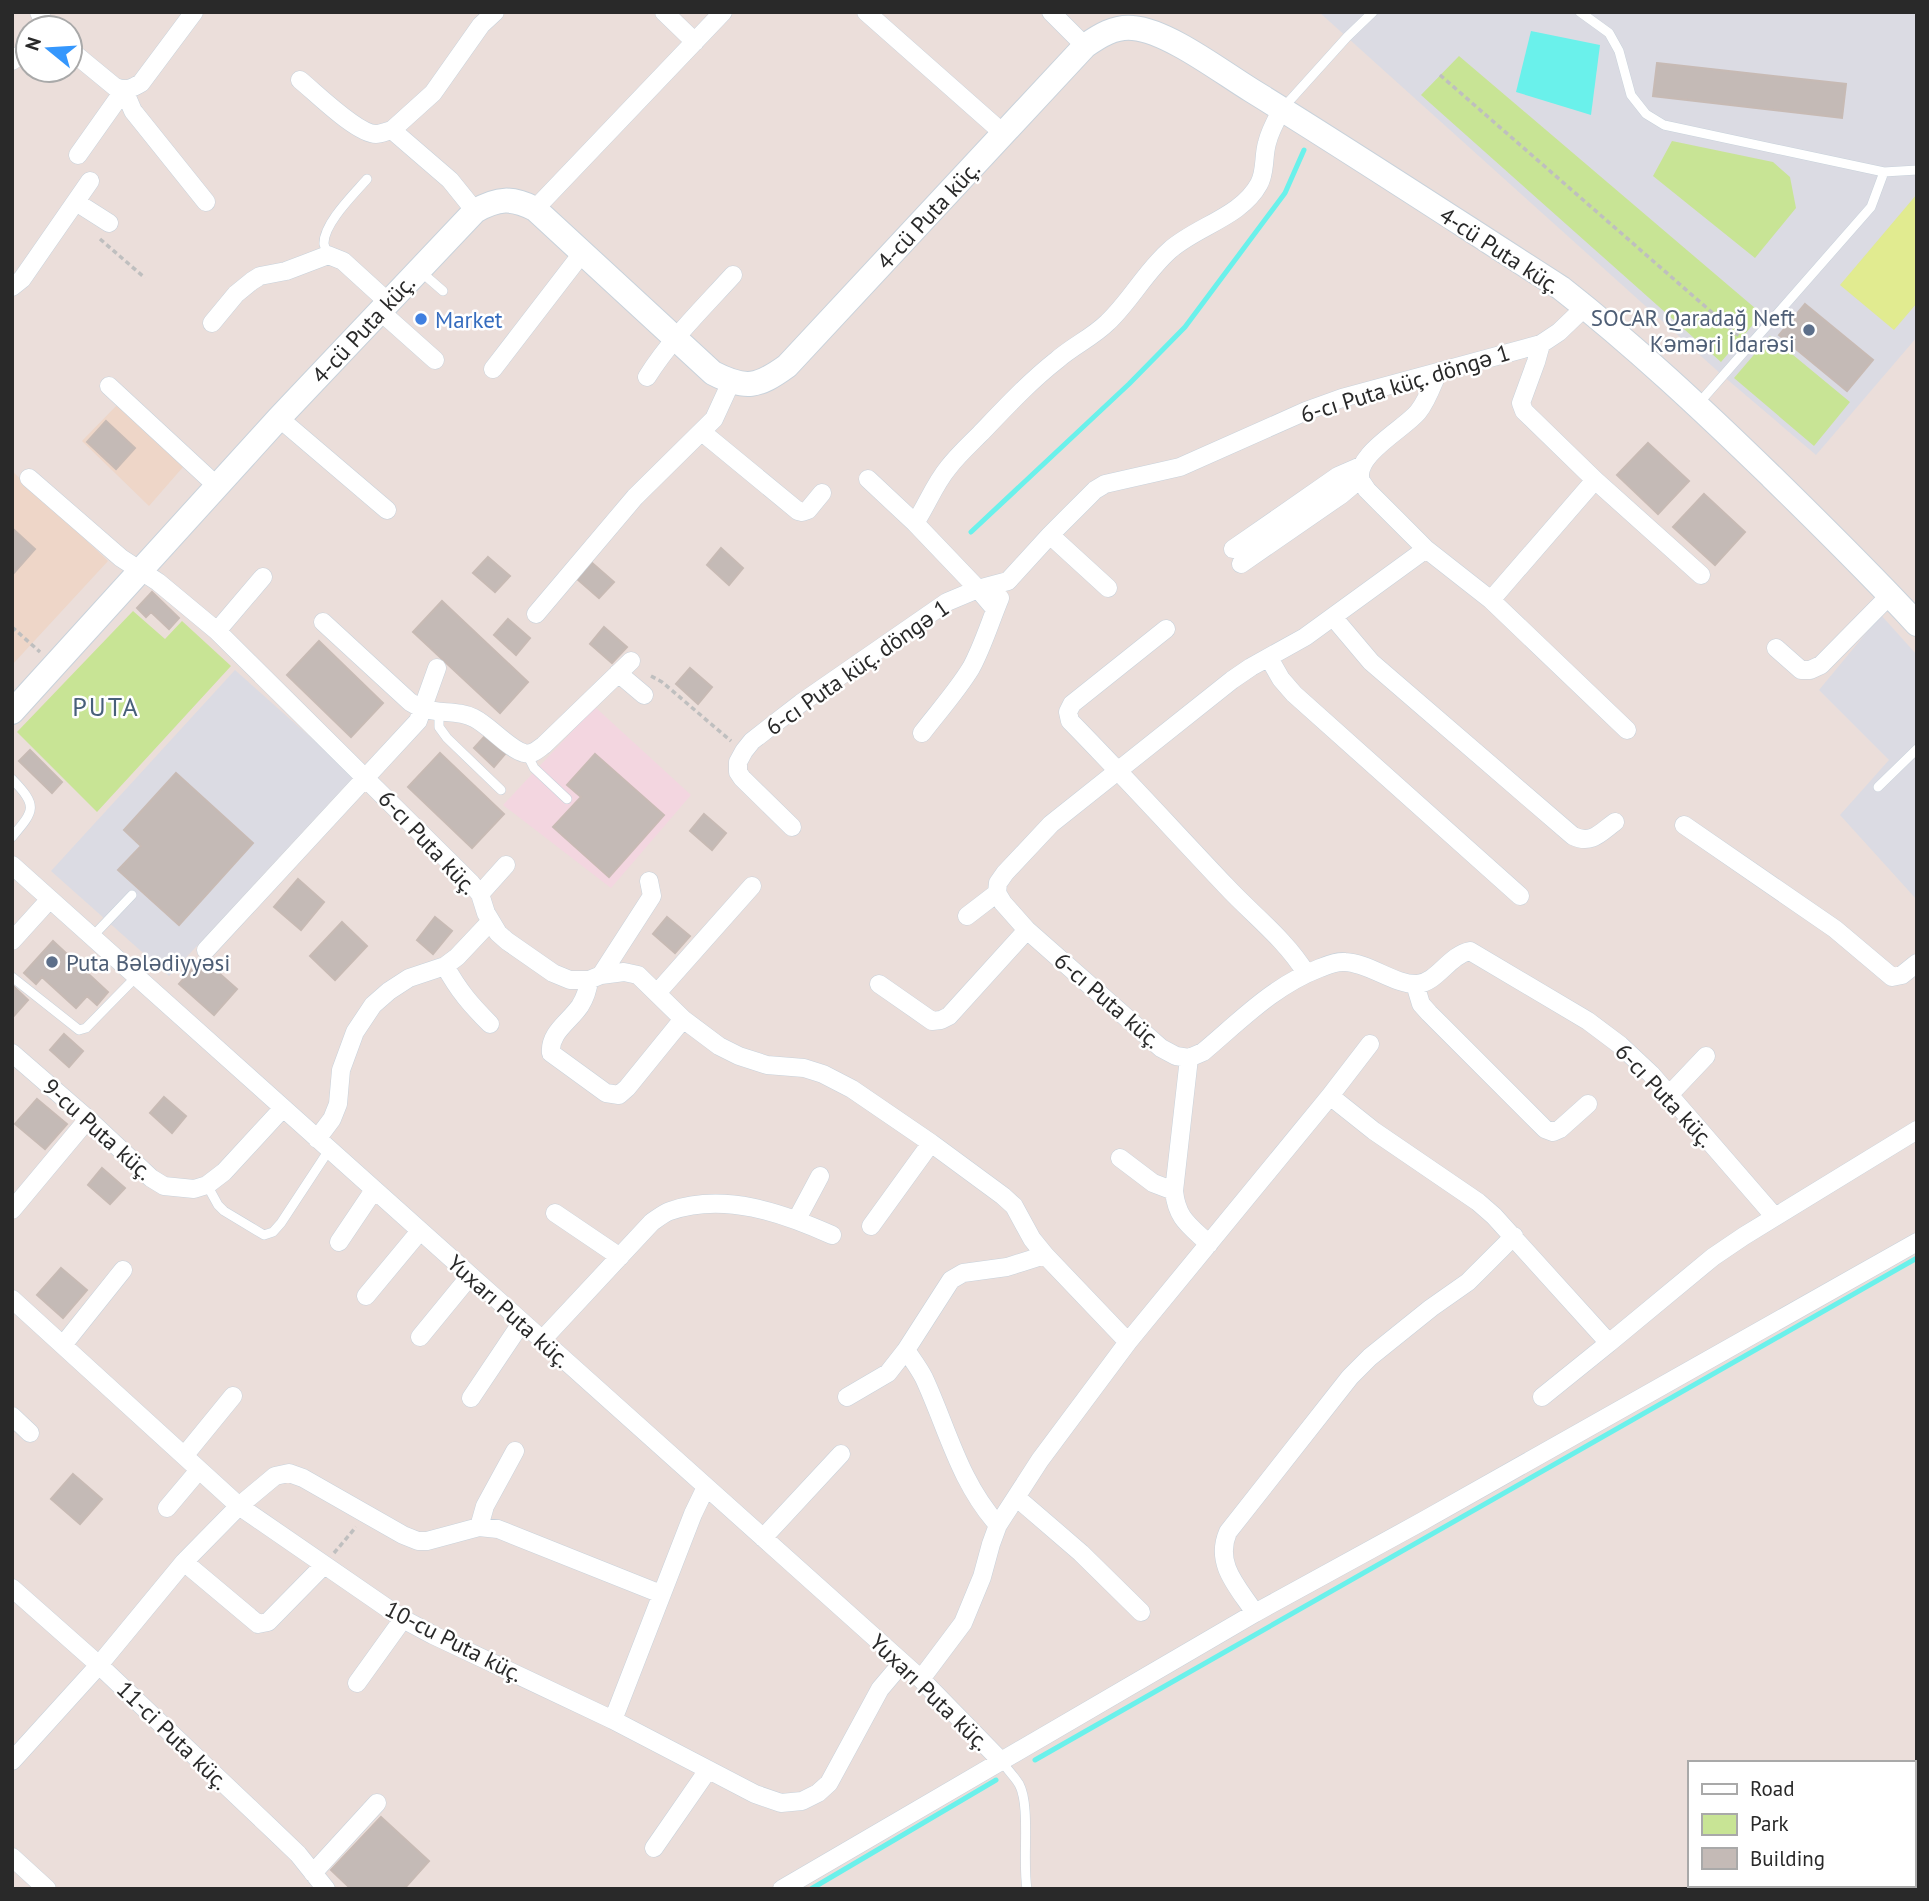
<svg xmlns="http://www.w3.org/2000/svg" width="1929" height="1901" font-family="'PT Sans',sans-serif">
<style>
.industrial{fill:#dbdbe3}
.education{fill:#eed6c8}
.medical{fill:#f3d6e0}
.green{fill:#c8e495}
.pitch{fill:#e1eb90}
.water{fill:#6af1eb}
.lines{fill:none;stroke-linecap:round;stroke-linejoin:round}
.stream{stroke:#6af1eb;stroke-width:5}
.building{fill:#c4bab6;stroke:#c7bab4;stroke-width:2}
.lane-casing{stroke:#c8d2db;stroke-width:10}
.street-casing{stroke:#c8d2db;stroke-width:19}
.secondary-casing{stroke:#c8d2db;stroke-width:26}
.path{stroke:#bfbfbf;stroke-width:3.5;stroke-dasharray:5 3.5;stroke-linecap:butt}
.lane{stroke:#fff;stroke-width:9}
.street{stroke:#fff;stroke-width:18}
.secondary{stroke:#fff;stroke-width:24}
.shop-dot{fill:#3f7fe0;stroke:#fff;stroke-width:2.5}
.service-dot{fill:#5c6f8a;stroke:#fff;stroke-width:2.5}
.labels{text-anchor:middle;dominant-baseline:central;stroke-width:5;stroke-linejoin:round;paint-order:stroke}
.street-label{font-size:23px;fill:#292929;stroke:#fff}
.service-label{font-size:23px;fill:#4e5e75;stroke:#fff;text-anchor:end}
.shop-label{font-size:23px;fill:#366cbe;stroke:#fff;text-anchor:start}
.quarter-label{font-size:26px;letter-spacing:2px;fill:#48607a;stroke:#fff}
</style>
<rect width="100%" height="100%" fill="#ebdeda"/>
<path class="industrial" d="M1319 12H1917V337L1816 455 1722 375Z
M1881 615 1917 655V900L1840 815 1889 760 1819 690Z
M235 670 354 776 169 976 51 871Z"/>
<path class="education" d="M118 404 183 467 149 506 82 441Z
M12 471 108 561 12 665Z"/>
<path class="medical" d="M595 707 691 795 611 888 503 805Z"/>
<path class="green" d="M1459 56 1762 314 1721 362 1421 95Z
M1672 141 1773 162 1790 177 1796 208 1755 258 1653 176Z
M1770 336 1850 402 1814 446 1734 378Z
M133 611 165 639 182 621 231 666 97 812 17 732Z"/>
<path class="pitch" d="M1917 194V303L1894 330 1840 285Z"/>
<path class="water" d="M1531 31 1600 45 1591 115 1516 92Z"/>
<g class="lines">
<path class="stream" d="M971 532 1129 384 1185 327 1285 193 1304 150
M1035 1760 1917 1258
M811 1889 996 1780"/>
</g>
<path class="building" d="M1657 63 1846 84 1842 118 1653 96Z
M1805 304 1873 360 1847 391 1779 335Z
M106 421 135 448 116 469 87 442Z
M1648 443 1689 481 1658 514 1617 475Z
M1704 494 1745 532 1715 565 1673 527Z
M12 528 35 549 12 575Z
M721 548 743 568 729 585 707 565Z
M488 557 510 576 495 592 473 573Z
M591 562 614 582 599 598 577 579Z
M152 592 179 618 169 629 151 612 146 617 137 608Z
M442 601 528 682 500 713 413 632Z
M508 619 530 638 516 655 494 635Z
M604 627 627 647 612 663 590 644Z
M319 641 383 703 351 737 287 675Z
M690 668 712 687 698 704 676 684Z
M485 736 505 754 494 767 474 748Z
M30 750 62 782 52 793 19 761Z
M440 753 504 814 472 848 408 787Z
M595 754 664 815 609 877 553 827 581 797 567 785Z
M176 773 253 843 179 925 118 870 141 846 124 830Z
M704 814 726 833 712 850 690 831Z
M298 879 324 902 301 930 274 907Z
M435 917 452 931 433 954 417 940Z
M667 917 690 936 675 953 653 934Z
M342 922 367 946 335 980 310 956Z
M53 941 108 992 97 1005 87 996 76 1008 42 977 36 984 24 973Z
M202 958 237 989 214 1015 179 984Z
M12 985 28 1000 12 1018Z
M64 1034 83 1051 69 1067 50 1050Z
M164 1097 186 1116 172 1133 150 1113Z
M37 1099 67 1124 45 1149 15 1124Z
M102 1168 125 1188 110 1204 88 1185Z
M61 1268 87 1290 63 1318 37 1295Z
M73 1474 102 1499 80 1524 51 1499Z
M381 1817 429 1861 404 1889H351L331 1870Z"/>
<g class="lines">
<g class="lane-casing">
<path id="lane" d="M1580 12 1609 33 1619 51 1631 95 1646 114 1664 125 1884 172 1917 170
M1283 108 1347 37 1373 12
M328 255C327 252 325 248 324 244 323 224 354 194 367 179
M420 271 443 291
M1699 403 1871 207 1884 172
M439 711V727L447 738 501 790
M527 754 534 768 567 799
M12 779C38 806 35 810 12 837
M1878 787 1917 749
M92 937 132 895
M12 977 79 1030 86 1028 136 977
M207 1185 218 1205 224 1211 264 1235 273 1232 281 1223 329 1150
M1002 1762C1007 1769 1014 1776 1019 1784 1031 1806 1022 1861 1027 1889"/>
</g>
<g class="street-casing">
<path id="street" d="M39 12 46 28
M664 12 695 42
M866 12 1004 134
M1051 12 1085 46
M70 50 115 87C126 91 131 89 141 83L194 12
M12 61 28 49
M300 80C316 93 357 134 376 134 381 134 387 131 392 130
M124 90 133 111 206 202
M78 155 124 90
M76 202 109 223
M535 209 723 12
M475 211 450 180 392 130 433 93 481 25 495 12
M12 287 22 279 90 181
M380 311 435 360
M212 323 236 294 252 281 260 276 286 271 328 255 343 261 388 302
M1541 344 1536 362 1521 403 1524 411 1595 480 1701 575
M493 369 583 252
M1438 372C1432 386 1427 401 1418 412 1404 429 1352 456 1361 481 1363 484 1365 487 1367 490L1426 549 1491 600 1627 730
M647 377C671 339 703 308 733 275
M109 386 217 486
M279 418 387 510
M702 432 798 511 802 512 808 510 822 493
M29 478 121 558 158 582 217 631 471 883 480 894 486 913 498 933 507 941 553 973 570 980H589L601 975 624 972 638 975 683 1019 719 1046 739 1056 767 1065 804 1068 823 1074 852 1089 931 1143 1003 1196 1014 1206 1032 1239 1045 1255 1128 1342
M868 479 915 523
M1050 535 1108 588
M1233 549 1338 476 1361 466
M1426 549 1305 637 1251 667 1232 680 1051 824 1005 873 998 883 997 893 1003 903 1027 930 1161 1048 1176 1056 1189 1058 1203 1052C1240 1021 1273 986 1320 968 1328 965 1336 961 1345 962 1369 963 1395 985 1417 984 1437 983 1449 955 1470 951L1588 1021 1620 1045 1651 1074 1775 1217
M1241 564 1341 495 1360 479
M1491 600 1595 480
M995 609 978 589 915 523C927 505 934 485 948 468 957 456 969 445 980 434 1005 408 1029 382 1057 360 1073 346 1093 337 1108 322 1131 300 1146 271 1170 250 1197 226 1241 217 1259 184 1266 171 1263 157 1267 143 1270 131 1276 120 1282 109
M536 614 635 497 714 419 731 382
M1333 617 1371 662 1573 836C1592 845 1601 832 1615 822
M323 622 410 702C415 705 420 708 425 709 441 714 459 710 474 718 490 726 509 749 524 753 533 755 537 750 544 745L631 661
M1166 629 1072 704 1068 712 1070 721C1123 775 1174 831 1226 886 1253 915 1285 939 1306 973
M217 631 263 577
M1776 648 1801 670H1810L1821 665 1890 595
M1269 658 1281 679 1294 694 1520 896
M618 673 644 695
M922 733C938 712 957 691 971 668 983 646 990 622 1000 598
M1684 825 1835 929 1892 977 1902 975 1917 963
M792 827 742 778 738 772V762L744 751 752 741 801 703 947 602 978 589 1008 581 1050 535 1095 490 1105 484 1180 467 1306 411 1342 398 1541 344 1559 332 1585 307
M12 865 921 1679 1002 1762
M480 894 506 865
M967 916 997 893
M12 941 50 899
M206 950 418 721 437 668
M445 966C459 991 470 1004 490 1024
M601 975 652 896 649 881
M589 980C588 989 585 998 580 1006 569 1022 549 1033 551 1053L606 1093 619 1095 627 1088 683 1019
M879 984 932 1021 941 1020 949 1016 1027 930
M1415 984 1421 1004 1429 1013 1545 1129 1553 1132 1560 1129 1588 1104
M657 993 752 886
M12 1053 88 1119 151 1178 164 1186 194 1189 207 1185 224 1172 283 1108
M1189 1058 1174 1191C1177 1219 1189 1225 1209 1244
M1669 1095 1706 1056
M1330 1096 1370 1044
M317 1139 332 1119 338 1104 341 1070 355 1032 373 1005 389 991 409 978 445 966 457 957 490 922
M1120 1158 1153 1183 1174 1191
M12 1210 88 1119
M555 1213 620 1257
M797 1219 820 1176
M871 1226 931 1143
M339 1242 374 1190
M366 1296 420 1231
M12 1299 239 1506 403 1619 433 1635 613 1720 755 1794 781 1803 802 1801 818 1793 829 1783 880 1689 902 1663
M420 1337 470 1276
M542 1340 652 1222C658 1218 664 1213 670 1211 724 1192 783 1213 832 1235
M63 1345 123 1270
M906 1350C912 1359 919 1368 924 1378 948 1430 959 1481 998 1525
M847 1397 888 1373 906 1350 951 1280 963 1273 1007 1267 1045 1255
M1542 1397 1609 1343
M471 1398 522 1322
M12 1416 30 1433
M184 1456 233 1396
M1016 1497 1081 1553 1141 1612
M167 1508 199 1470
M479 1527 485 1506 515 1451
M763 1538 841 1454
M184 1562 258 1624 268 1622 324 1565
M12 1588 99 1665 274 1831 298 1854 326 1889
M1255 1613C1238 1587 1214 1564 1228 1532L1350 1377 1370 1357 1431 1308 1468 1282 1514 1236
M921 1679 963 1623 982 1577 991 1544 998 1525 1040 1460 1128 1342 1330 1096 1374 1131 1478 1202 1494 1216 1609 1343 1713 1257 1744 1236 1917 1130
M357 1683 403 1619
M613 1720 693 1514 706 1487
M12 1761 99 1665 184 1562 239 1506 275 1476 289 1473 303 1478 403 1535 418 1541H427L479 1527 498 1529 661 1594
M654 1848 708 1770
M12 1857 47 1889
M313 1873 377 1803
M782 1889 1255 1613 1421 1522 1917 1242"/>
</g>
<g class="secondary-casing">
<path id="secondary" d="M12 712 279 418 475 211C498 198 512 197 535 209L713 373C746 390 758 387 787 366L1085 46C1099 36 1115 26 1133 28 1168 31 1220 71 1251 90 1355 154 1458 222 1561 288 1635 346 1704 411 1771 476 1821 525 1870 573 1917 624"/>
</g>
<path class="path" d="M1440 75 1739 336
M100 239 145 278
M12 627 40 652
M651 676 662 682 731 741
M334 1553 356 1527"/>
<use href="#lane" class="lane"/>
<use href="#street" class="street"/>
<use href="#secondary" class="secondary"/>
</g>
<circle class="shop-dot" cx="421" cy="319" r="7"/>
<g class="service-dot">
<circle cx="1809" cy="330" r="7"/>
<circle cx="52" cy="962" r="7"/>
</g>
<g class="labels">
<g class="street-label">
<text transform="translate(928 215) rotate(-47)">4-cü Puta küç.</text>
<text transform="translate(1500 250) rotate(33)">4-cü Puta küç.</text>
<text transform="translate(363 329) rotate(-47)">4-cü Puta küç.</text>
<text transform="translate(1405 383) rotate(-17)">6-cı Puta küç. döngə 1</text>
<text transform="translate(857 667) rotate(-35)">6-cı Puta küç. döngə 1</text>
<text transform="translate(428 842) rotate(47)">6-cı Puta küç.</text>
<text transform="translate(1108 1000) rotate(41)">6-cı Puta küç.</text>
<text transform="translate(1665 1095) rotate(47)">6-cı Puta küç.</text>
<text transform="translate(98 1129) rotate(42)">9-cu Puta küç.</text>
<text transform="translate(509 1311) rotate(42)">Yuxarı Puta küç.</text>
<text transform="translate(454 1641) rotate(27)">10-cu Puta küç.</text>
<text transform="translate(930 1692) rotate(44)">Yuxarı Puta küç.</text>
<text transform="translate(173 1735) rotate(44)">11-ci Puta küç.</text>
</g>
<g class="service-label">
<text x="1795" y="317">SOCAR Qaradağ Neft<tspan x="1795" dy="26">Kəməri İdarəsi</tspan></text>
<text x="66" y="962" text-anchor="start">Puta Bələdiyyəsi</text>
</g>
<g class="shop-label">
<text x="435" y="319">Market</text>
</g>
<g class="quarter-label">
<text x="106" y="706">PUTA</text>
</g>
</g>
<rect width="1929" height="1901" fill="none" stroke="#292929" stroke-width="28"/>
<rect x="1688" y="1761" width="228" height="126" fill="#ffffff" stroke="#a9a9a9" stroke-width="2"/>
<rect x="1702" y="1784" width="35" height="10" fill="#ffffff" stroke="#a9a9a9" stroke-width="2"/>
<text x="1750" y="1796" font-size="21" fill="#292929">Road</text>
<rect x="1702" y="1814" width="35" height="21" fill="#c8e495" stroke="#a9a9a9" stroke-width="2"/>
<text x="1750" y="1831" font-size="21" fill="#292929">Park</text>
<rect x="1702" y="1848" width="35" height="21" fill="#c4bab6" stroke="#a9a9a9" stroke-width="2"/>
<text x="1750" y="1866" font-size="21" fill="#292929">Building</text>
<g transform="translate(49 49) rotate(288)"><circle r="33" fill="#ffffff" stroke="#a9a9a9" stroke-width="2"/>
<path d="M0-5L12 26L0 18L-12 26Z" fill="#3597fd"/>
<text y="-10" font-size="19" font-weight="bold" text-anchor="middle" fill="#292929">N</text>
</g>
</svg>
